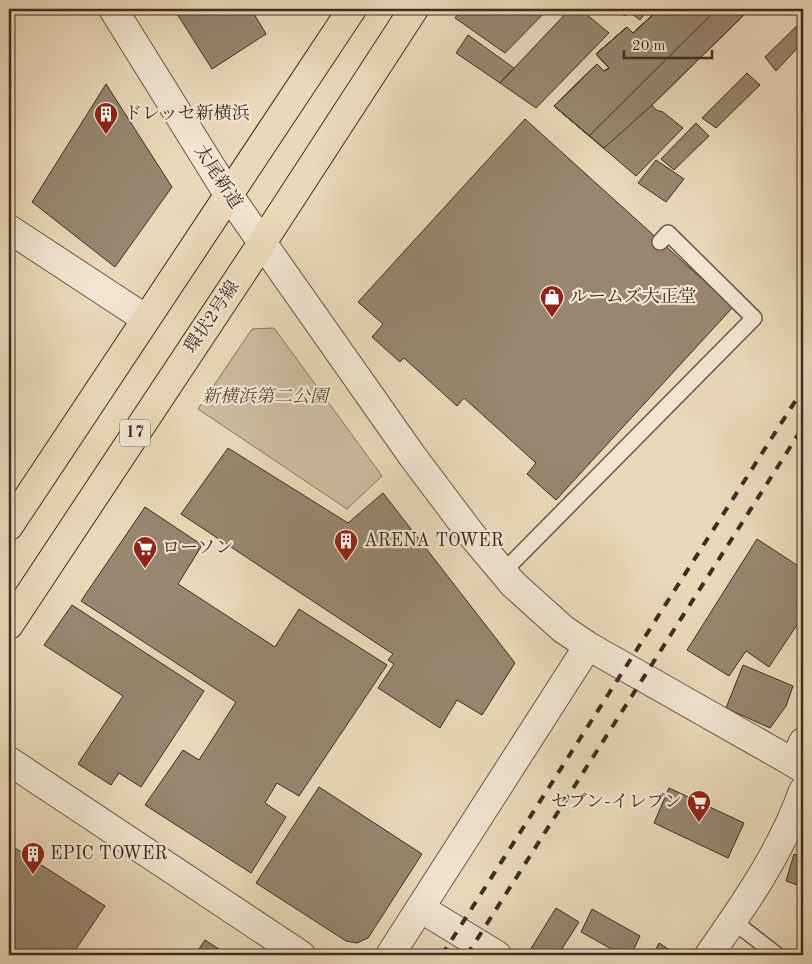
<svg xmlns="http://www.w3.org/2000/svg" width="812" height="964" font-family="'Old Standard TT','Noto Serif JP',serif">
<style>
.green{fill:#cdbc9f;stroke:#867460}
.building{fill:#978670;stroke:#3e2c21}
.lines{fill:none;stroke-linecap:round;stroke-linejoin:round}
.service-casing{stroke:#695747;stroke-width:18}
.minor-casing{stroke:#695747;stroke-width:30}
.tertiary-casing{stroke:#695747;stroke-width:30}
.primary-casing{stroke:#3e2c21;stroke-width:30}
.service{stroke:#f1e6d2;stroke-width:15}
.minor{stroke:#f1e6d2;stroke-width:28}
.tertiary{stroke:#f1e6d2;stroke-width:28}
.primary{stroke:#ead9b9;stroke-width:28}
.rail{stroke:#3e2c21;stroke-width:4;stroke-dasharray:9 9;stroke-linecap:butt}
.labels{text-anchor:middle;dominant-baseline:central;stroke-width:4.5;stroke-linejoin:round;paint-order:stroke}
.shield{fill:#f1e6d2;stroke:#746456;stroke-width:1}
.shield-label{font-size:16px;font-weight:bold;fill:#3e2c21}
.poi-label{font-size:18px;fill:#3e2c21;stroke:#f1e6d2;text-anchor:start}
.street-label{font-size:18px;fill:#3e2c21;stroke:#f1e6d2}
.park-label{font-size:18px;font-style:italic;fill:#5b493a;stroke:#f1e6d2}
</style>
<rect width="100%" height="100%" fill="#ead9b9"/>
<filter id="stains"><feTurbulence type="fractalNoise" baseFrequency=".004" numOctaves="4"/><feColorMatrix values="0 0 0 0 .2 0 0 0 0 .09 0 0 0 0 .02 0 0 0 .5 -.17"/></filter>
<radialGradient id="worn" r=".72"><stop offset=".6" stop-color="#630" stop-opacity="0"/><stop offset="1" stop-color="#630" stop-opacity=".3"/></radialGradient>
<path class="green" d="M274 328 382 476 347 509 198 409 252 329Z"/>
<path class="building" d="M174 9H230L232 12 238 9H251L266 34 212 69Z
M461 9H548L505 53 455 18Z
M570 9H580L609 33 536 108 500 83Z
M614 9H648L640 20 628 11 625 16Z
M659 9H747L749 10 652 105 656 110 663 112 683 128 636 176 554 106 597 64 604 71 609 68 596 54 627 27 633 33Z
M659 9H747L749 10 652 105 604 148 554 106 597 64 604 71 609 68 596 54 627 27 633 33Z
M659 9H717L589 136 554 106 597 64 604 71 609 68 596 54 627 27 633 33Z
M803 20V42L776 71 765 57Z
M468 35 514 68 500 83 456 53Z
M747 73 760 85 716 128 702 118Z
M106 84 172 187 115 267 32 202Z
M525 119 733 307 556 500 527 474 536 463 464 398 457 406 404 358 400 362 372 337 383 324 358 302Z
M696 123 709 136 674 170 661 159Z
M656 160 684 179 666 202 638 183Z
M228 448 348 523 383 493 515 663 482 715 457 700 440 728 378 688 394 664 388 660 393 654 181 514Z
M145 507 202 545 178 584 275 647 299 609 387 665 299 796 277 783 265 803 286 817 251 873 145 805 183 750 199 760 236 702 81 601Z
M757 539 803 569V616L769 667 746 651 729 676 687 650Z
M72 605 204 691 141 787 119 773 111 785 78 764 123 696 44 645Z
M743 665 793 686 786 706 770 728 726 708Z
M319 787 422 854 368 938 357 943 346 941 256 883Z
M669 788 744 823 728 858 654 823Z
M9 844 105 906 72 955H9Z
M794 854 803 857V887L786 881Z
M556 908 579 922 558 955H527Z
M592 909 640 936 631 955H622L581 932Z
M205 940 228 955H195Z
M659 943 677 955H653Z"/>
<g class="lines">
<g class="service-casing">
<path id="service" d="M503 572 754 318 668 233 660 242
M733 921 777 955"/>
</g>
<g class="minor-casing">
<path id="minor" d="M803 742 794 763 803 769
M420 908 497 955
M709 955C745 904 782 850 803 791"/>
</g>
<g class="tertiary-casing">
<path id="tertiary" d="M113 9 228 194 413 457 471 534 513 584 563 629 588 646 794 763
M9 229 146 319
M9 761 301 955
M390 955 588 646"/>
</g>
<g class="primary-casing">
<path id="primary" d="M9 526 352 9
M9 625 262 243 414 9"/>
</g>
<use href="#service" class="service"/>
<use href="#minor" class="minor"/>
<use href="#tertiary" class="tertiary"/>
<use href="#primary" class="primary"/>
<path class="rail" d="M442 955 803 389
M467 955 803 427"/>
</g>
<defs>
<g id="building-pin" transform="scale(1.25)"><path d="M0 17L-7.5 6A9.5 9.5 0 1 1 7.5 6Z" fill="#8f2418" stroke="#f1e6d2"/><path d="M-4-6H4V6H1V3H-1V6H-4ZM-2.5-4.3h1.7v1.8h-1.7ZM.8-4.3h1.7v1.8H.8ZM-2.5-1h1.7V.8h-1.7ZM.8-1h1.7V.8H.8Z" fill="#fff"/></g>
<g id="shop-pin" transform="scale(1.25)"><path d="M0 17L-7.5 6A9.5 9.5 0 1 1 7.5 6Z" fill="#8f2418" stroke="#f1e6d2"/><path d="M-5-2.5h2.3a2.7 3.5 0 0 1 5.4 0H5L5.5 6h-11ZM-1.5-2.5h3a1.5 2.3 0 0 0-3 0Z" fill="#fff"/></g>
<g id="supermarket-pin" transform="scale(1.25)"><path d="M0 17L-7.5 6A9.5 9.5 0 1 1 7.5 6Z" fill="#8f2418" stroke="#f1e6d2"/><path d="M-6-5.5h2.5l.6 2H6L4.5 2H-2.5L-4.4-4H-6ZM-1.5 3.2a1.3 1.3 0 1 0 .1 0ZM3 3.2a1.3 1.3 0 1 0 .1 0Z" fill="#fff"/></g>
</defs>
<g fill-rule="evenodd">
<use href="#building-pin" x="106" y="114"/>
<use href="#shop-pin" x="552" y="297"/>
<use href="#building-pin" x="346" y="541"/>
<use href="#supermarket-pin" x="145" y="548"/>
<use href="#supermarket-pin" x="699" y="802"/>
<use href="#building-pin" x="33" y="854"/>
</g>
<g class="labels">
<rect class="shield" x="120" y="419.5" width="30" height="27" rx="4"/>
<g class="shield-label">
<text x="135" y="433">17</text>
</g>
<g class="poi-label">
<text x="124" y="114">ドレッセ新横浜</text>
<text x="570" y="297">ルームズ大正堂</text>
<text x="364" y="541">ARENA TOWER</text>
<text x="162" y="548">ローソン</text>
<text x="682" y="802" text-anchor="end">セブン-イレブン</text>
<text x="50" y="854">EPIC TOWER</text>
</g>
<g class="street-label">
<text transform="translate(218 177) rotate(57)">太尾新道</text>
<text transform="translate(212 317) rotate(-56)">環状2号線</text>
</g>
<g class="park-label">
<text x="265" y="397">新横浜第二公園</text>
</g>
</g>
<rect width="812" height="964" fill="none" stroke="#ead9b9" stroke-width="30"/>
<rect x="10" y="10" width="792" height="944" fill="none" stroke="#3e2c21" stroke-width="2.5"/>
<rect x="15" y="15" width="782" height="934" fill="none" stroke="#3e2c21"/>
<path d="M624 50v8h88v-8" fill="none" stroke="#3e2c21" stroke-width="2.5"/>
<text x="632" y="50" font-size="15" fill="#3e2c21" stroke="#f1e6d2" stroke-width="4" paint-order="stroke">20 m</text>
<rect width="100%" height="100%" filter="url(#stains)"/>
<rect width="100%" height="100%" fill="url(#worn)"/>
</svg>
